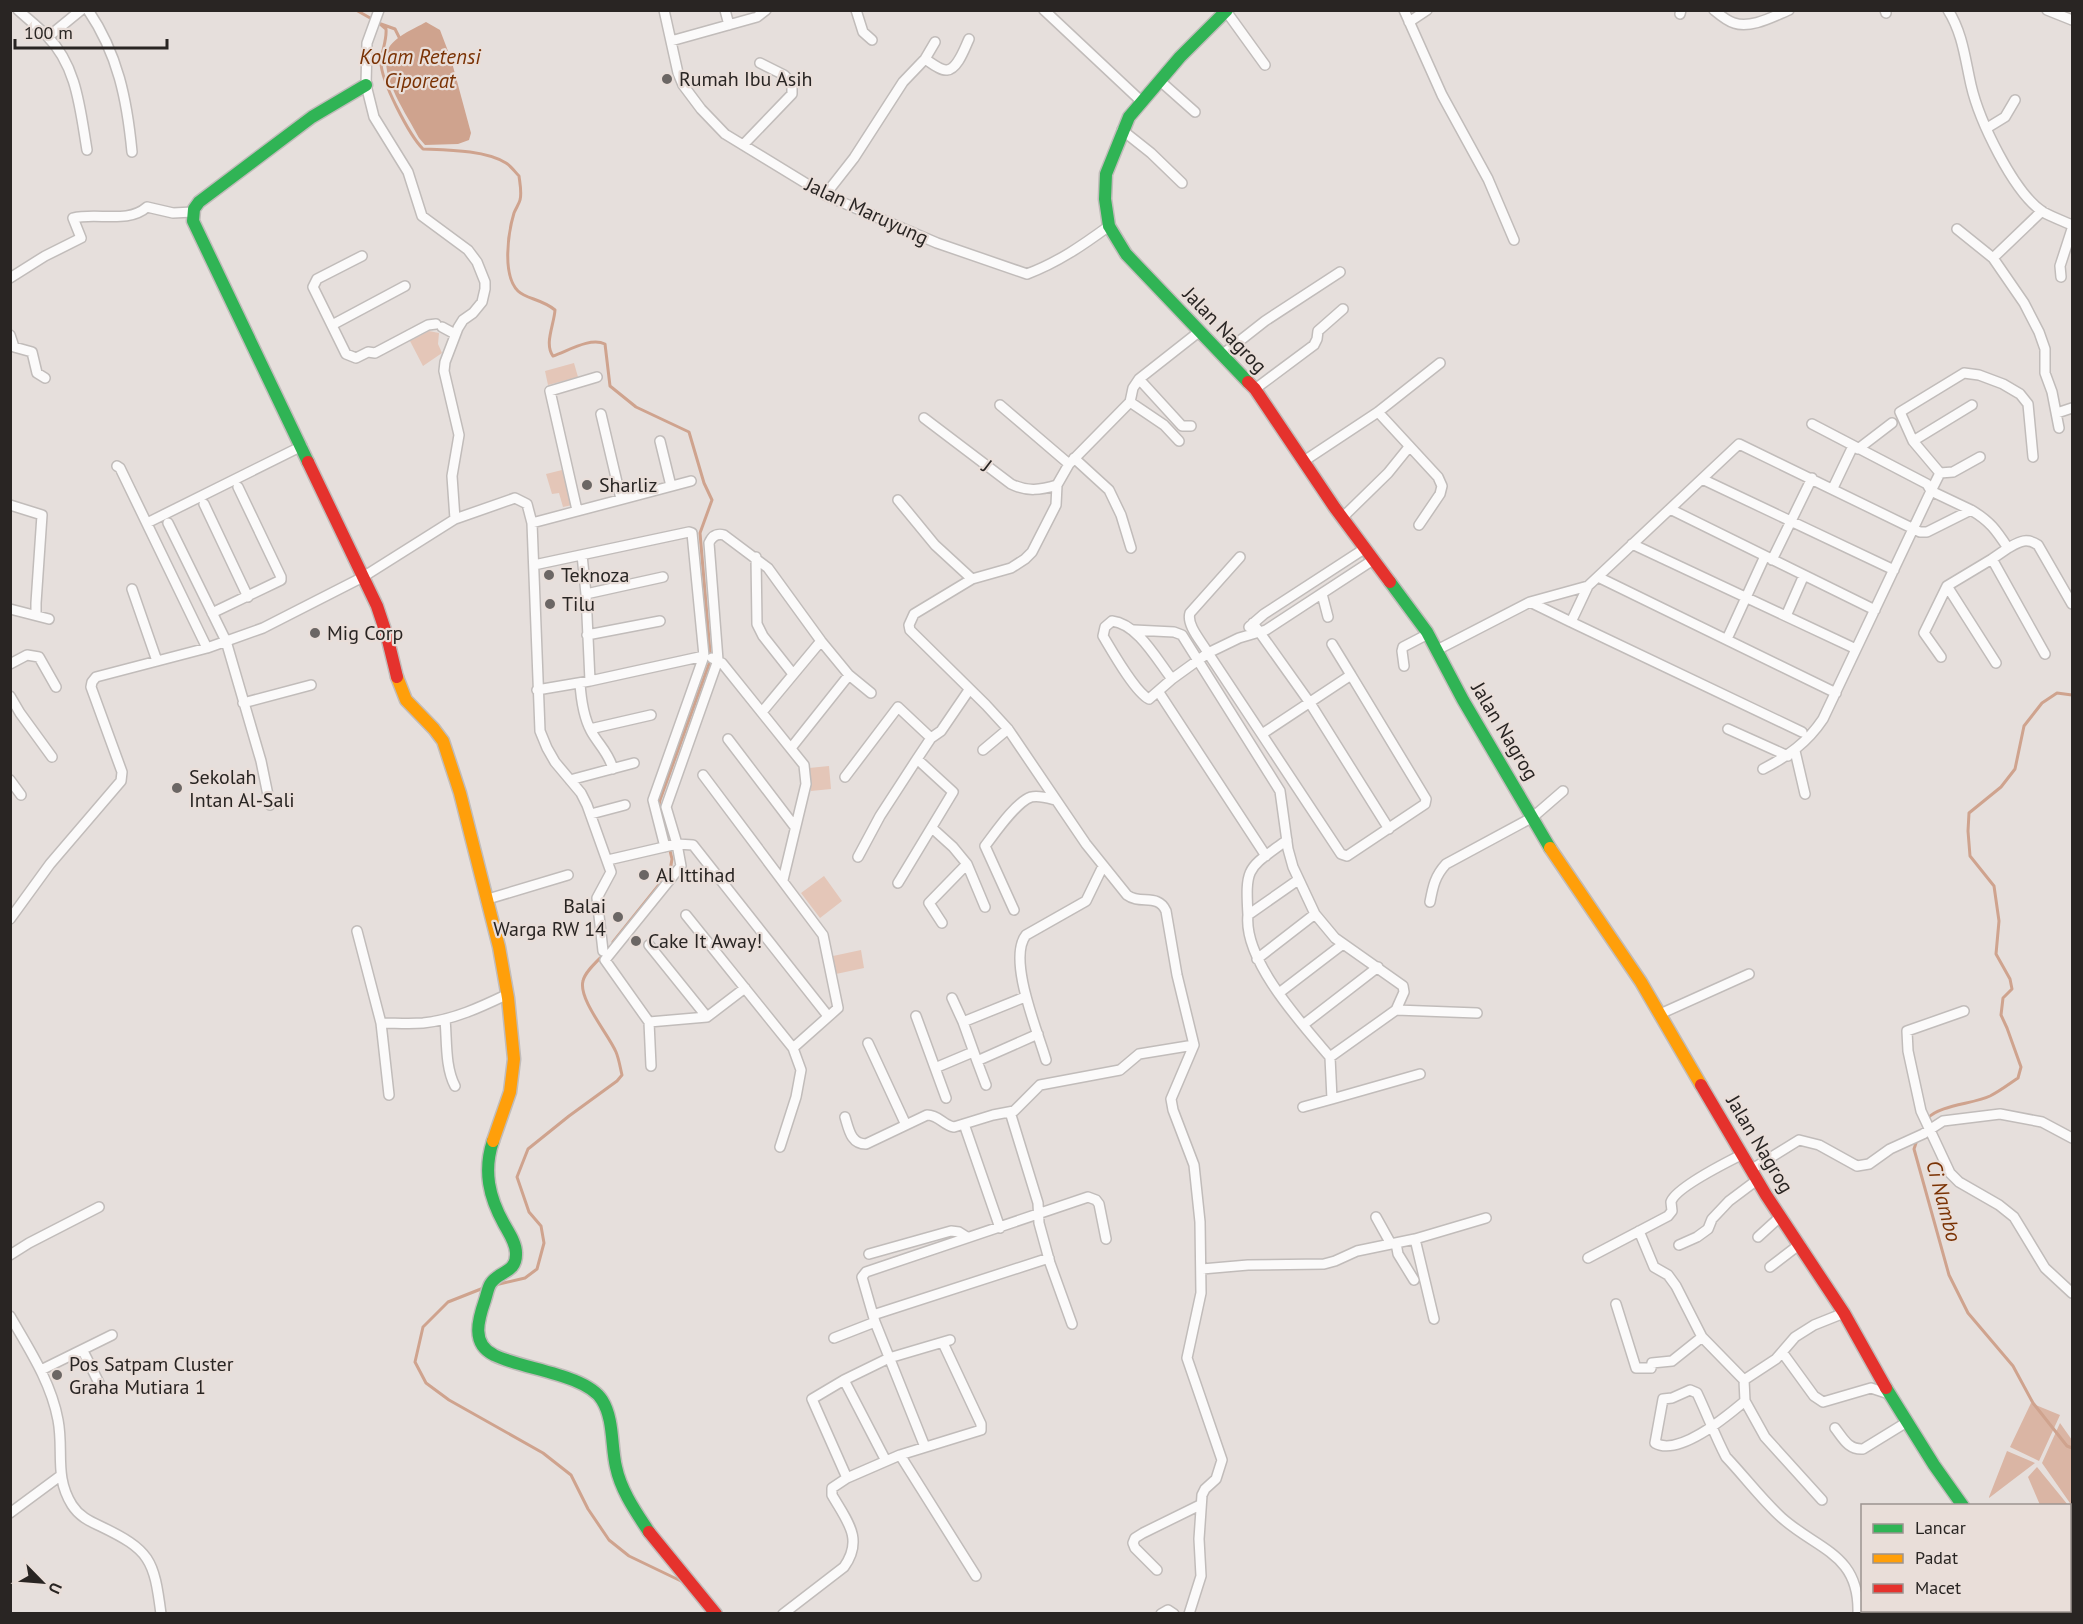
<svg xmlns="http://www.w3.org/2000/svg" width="2083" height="1624" font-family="'PT Sans',sans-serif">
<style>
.green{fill:#e4c6b8}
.forest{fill:#dab5a4}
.water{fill:#cfa38e}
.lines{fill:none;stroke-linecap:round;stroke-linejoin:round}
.stream{stroke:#cfa38e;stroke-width:3}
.street-casing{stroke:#c1bcba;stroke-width:12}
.fast-casing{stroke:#c1bcba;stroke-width:15}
.slow-casing{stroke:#c1bcba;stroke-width:15}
.jam-casing{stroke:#c1bcba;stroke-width:15}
.street{stroke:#fbfafa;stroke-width:9}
.fast{stroke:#30b455;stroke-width:12}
.slow{stroke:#ff9f0a;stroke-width:12}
.jam{stroke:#e5322d;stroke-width:12}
.poi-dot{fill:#6b6664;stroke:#e9ded9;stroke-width:2}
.labels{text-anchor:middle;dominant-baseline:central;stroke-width:4.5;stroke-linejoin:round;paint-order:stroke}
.poi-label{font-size:20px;fill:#292523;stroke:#e9ded9;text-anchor:start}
.street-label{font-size:20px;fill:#292523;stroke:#e9ded9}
.water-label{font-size:21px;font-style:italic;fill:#7a3204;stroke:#e9ded9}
</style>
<rect width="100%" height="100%" fill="#e6dfdc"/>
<path class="green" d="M429 331 439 333 438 344 442 353 423 366 410 341Z
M574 363 578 377 548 385 545 371Z
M562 470 572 505 563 507 559 493 552 494 546 474Z
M829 766 831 789 811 791 809 768Z
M824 876 842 901 820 918 801 893Z
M861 950 864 968 836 974 833 956Z"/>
<path class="forest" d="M2031 1403 2060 1415 2039 1461 2010 1447Z
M2060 1423 2072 1440V1506L2042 1463Z
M2007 1451 2035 1463 1989 1498V1497Z
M2037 1467 2068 1505H2040L2028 1477Z"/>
<path class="water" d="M426 22 440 30 451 59 471 133 469 140 458 144 425 145 419 138C408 116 378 75 388 50 393 37 414 29 426 22Z"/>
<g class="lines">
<path class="stream" d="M356 10 379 23 386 29C387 40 382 50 381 61 380 80 410 136 423 149 447 150 485 150 506 163 511 166 515 172 519 176 520 184 522 193 520 200 519 204 516 208 514 213 508 233 502 275 518 291 526 299 542 299 555 310 554 325 544 344 553 356 568 351 590 337 605 344L610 386 636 407 689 432 704 483 712 500 700 533 710 652 709 664 660 800 659 805 672 859 670 871 613 942
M381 24 395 29 400 39
M1928 1118C1940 1105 1973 1104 1990 1096 2000 1091 2009 1084 2018 1078L2021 1067 2007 1028 2001 1015 2003 998 2012 989 2010 979 1996 954 1999 921 1994 886 1970 856 1968 831 1969 813 2001 787 2015 769 2024 726 2042 703 2057 693 2072 695
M1917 1140 1914 1149 1949 1275 1968 1313 2013 1366 2033 1403 2067 1446 2072 1448
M495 1285 525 1278 537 1269 544 1243 541 1226 529 1212 517 1177 528 1149 569 1116 617 1081 622 1075C620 1067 619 1059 616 1052 609 1035 578 999 583 981 585 971 599 960 606 952
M486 1287 448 1302 423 1327 415 1362 426 1383 449 1400 543 1453 571 1475 588 1509 609 1540 629 1556 681 1581"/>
<g class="street-casing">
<path id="street" d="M18 10C28 19 38 27 47 36 77 66 80 109 87 150
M88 10C118 54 127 100 132 152
M379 10 367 43 366 85 374 117 408 172 422 216 468 250 477 262 485 282V289L482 302 473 313 463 320 458 328 445 362 444 371 459 435 452 476 455 519
M664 10 678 73 683 85 701 109 725 134 825 195 937 243 1027 274C1057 263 1083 245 1109 226
M725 10 729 25
M856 10 863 32 872 40
M1044 10 1141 101
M1404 10 1442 95 1488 179 1514 240
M1714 10C1720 15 1727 21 1734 23 1751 29 1774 16 1789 10
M1885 10 1886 13
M1948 10C1963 34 1965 59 1971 85 1979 120 2013 192 2043 212 2052 217 2063 221 2072 225
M2047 10 2072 20
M1226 11 1265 65
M1680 14 1681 10
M1409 22 1427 10
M48 37 81 10
M671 41 757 17 766 10
M925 59C930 62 941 71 947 70 958 69 965 47 969 39
M1159 80 1195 112
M1987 128 2005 117 2015 100
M1122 130 1151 153 1182 183
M743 145 792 94V83L784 75 760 63
M825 195 854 158 903 82 925 59 935 42
M2042 211 1993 258 2024 303 2039 332 2045 349V373L2052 392 2059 428
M1957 229 1993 258
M362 256 317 279 313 287 346 354 356 358 368 352 375 353 428 325 436 324
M2061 277 2060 266 2072 229
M10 278 45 256 81 238 73 218C97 212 128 224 147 207L173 213 193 212
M332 325 405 286
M442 327 455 334
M10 335 14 347 32 352 37 373 45 378
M1223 354 1265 321 1340 272
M1139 379 1182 426H1191
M1255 389 1314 345 1317 339 1318 331 1343 309
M1130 402 1164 425 1179 441
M1000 405 1069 464
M1378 412 1438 477 1442 486 1440 494 1419 525
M2057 413 2072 408
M601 414 621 499
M924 418 1011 484C1027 492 1041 490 1057 485
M660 441 671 486
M1913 441 1972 405
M1858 449 1892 423
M1074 458 1109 490 1121 515 1131 548
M1304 461 1378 412 1440 363
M117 466 120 468 207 648
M1940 473 1953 472 1980 457
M1702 479 1894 570
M1833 488 1853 446
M898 500 935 545 972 579
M204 504 248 597
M10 505 42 515 36 603V615
M1670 509 1875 610
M577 510 550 391 597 377
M1971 510 1931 491 1940 473 1913 441 1900 412 1964 373 1979 375 2003 384 2020 394 2028 404 2033 457
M1343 517 1388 473 1409 447
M147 523 302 446
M168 523 226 641 261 761 270 805
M532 523 691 481
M1632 544 1856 649
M2008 548C2019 542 2026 537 2038 545L2072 604
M582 555 586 594 590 681
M756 557 757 624 763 636 793 674
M1240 557 1190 613C1186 625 1202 642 1208 653L1341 854 1347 856 1425 804 1426 799 1351 675 1262 734
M1772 560 1812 478
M534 565 689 532 692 533 704 656 653 800 665 847
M1598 577 1836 693
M1947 586 1996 663
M132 589 157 661
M586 594 663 577
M1322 594 1328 617
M1530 602 1571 622 1588 586
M10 609 49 619
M212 613 281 580V577L238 487
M1786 616 1804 575
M1571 622 1802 732
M1253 623 1310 703 1389 829
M1249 627 1264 614 1364 549
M1134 630 1174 632 1182 635 1280 791 1288 849 1293 867 1315 914 1335 938 1403 986 1404 992 1396 1010 1330 1057C1302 1024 1243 960 1248 915L1298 880
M587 635 660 621
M1727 639 1765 556
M1332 644 1351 675
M1437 650 1530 602 1588 586 1739 444 1920 532H1927L1971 510C1990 521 1996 530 2008 548L1992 559 2045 654
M1941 657 1924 633 1947 586 1992 559
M712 658 722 663 804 765 806 784 783 880
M10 664 27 655 39 657 56 687
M1404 666 1402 651 1403 647 1428 634
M1172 679C1157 660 1138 624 1112 621L1105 627 1103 636C1112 651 1135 692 1149 699L1172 679 1208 653 1239 638 1266 630 1373 560
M580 683C581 699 583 716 591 731 598 744 609 753 613 769
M537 690 590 681 704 656
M1158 691 1266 856
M10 696 20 713 52 757
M243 703 311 685
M762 712 821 641
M590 729 651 715
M1728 729 1788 756
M728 739 795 827
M791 748 849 675
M983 750 1008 729
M1795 751 1805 794
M1763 769C1788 756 1807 743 1823 719L1931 491 1927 484 1812 424
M703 775 823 935 838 1008 793 1048
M845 777 898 707 931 738
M10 780 21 795
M570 780 634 763
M591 814 625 805
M932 828 953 847 967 864 985 907
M858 857 880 816 917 759 931 738 941 731 969 690
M608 860 677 844 693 845 828 1016
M898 883 953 792 917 759
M488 899 568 875
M1430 902C1433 886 1435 876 1446 864L1533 817 1563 791
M1014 910 985 846C995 833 1016 802 1031 797 1039 795 1048 798 1055 800
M686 915 793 1048 801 1070 796 1097 780 1147
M1248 915C1245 865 1248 869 1287 840
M10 919 50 864 121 781 122 772 91 687 92 682 96 677 207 648 263 628 363 577 455 519 515 498 527 504 532 523 540 731 547 748 555 762 581 793 587 805 611 872 597 898 603 951
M942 923 929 903 967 864
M357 931 381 1023
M649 945 707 1017
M1257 959 1315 914
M1279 993 1343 944
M1025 997 963 1022 977 1061 1038 1034
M952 998 963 1022
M1396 1010 1477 1013
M1964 1011 1907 1031 1908 1051 1921 1111 1950 1173 1959 1182 1999 1205 2014 1217 2045 1268 2072 1293
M1660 1014 1749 974
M916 1016 946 1098
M445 1019C447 1041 445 1067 455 1086
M649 1022 605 960 681 866 677 844 666 807 718 660 709 543C712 536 717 533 724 535L768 568 821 641 849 675 871 693
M649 1022 707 1017 745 988
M649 1022 651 1066
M1303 1025 1378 967
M868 1043 906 1125
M1330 1057 1332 1099 1420 1074
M1046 1060C1038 1032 1007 959 1026 935L1086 901 1103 866
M977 1061 986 1085
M935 1068 973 1052
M389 1095 381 1023C395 1023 409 1024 423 1023 453 1020 481 1007 508 994
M1303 1107 1332 1099
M1010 1112 1038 1203 1039 1223 1050 1263 1072 1324
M845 1117C849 1130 851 1144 866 1144L927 1115C939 1115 943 1125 954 1127L993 1115 1014 1111 1040 1085 1120 1070 1139 1054 1194 1045
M964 1124 1000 1228
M1752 1169 1799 1140 1819 1145 1857 1166 1869 1164 1890 1149 1923 1134 1943 1121 2000 1114 2042 1122 2072 1138
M1376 1217 1391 1244
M1639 1231 1654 1267 1668 1275 1676 1286 1702 1337 1744 1380 1745 1401 1765 1437 1822 1500
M1758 1237 1781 1216
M1415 1239 1434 1319
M1396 1243 1398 1254 1414 1280
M1679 1245 1697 1237 1708 1229 1712 1219 1729 1201 1757 1180
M869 1254 951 1231 959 1232 967 1237
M10 1255 29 1243 99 1207
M1588 1258 1668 1216 1672 1211C1672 1210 1671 1203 1671 1202 1675 1188 1729 1161 1743 1154
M1770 1267 1800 1244
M1202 1269 1248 1265 1324 1264 1335 1261 1357 1251 1415 1239 1486 1218
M1616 1304 1636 1368H1651L1652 1363 1672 1361 1702 1337
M873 1315 1049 1258
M10 1316C29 1349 51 1382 58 1420 64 1451 54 1476 72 1505 79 1516 89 1521 100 1526 150 1550 154 1559 161 1614
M834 1338 875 1322
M83 1351 99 1383
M1782 1352 1814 1396 1823 1402 1871 1388 1889 1394
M41 1370 112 1335
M844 1380 886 1461
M1744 1380 1776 1359 1795 1337 1814 1325 1844 1313
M1745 1401C1727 1416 1679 1457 1655 1443L1663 1399 1672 1398 1690 1390 1697 1393C1707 1414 1715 1436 1726 1457 1745 1477 1762 1500 1782 1518 1818 1550 1860 1554 1858 1614
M1835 1428C1843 1438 1848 1450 1863 1449L1907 1422
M925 1447 875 1322 862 1277 866 1272 1088 1197 1096 1200 1099 1204 1106 1239
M900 1455 976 1576
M847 1478 812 1399 844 1380 889 1358 950 1340
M10 1513 60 1476
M1157 1570 1135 1548 1133 1543 1135 1538 1143 1533 1200 1505
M1887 1610 1889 1614
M2044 1610 2046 1614
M783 1614 844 1567C864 1539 847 1521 832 1495V1488L847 1478 900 1455 981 1430V1424L943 1343
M1161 1614 1168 1610 1174 1614
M1189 1614 1201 1576 1199 1539 1202 1495 1205 1489 1216 1479 1222 1460 1187 1358 1201 1293 1200 1222 1194 1165 1173 1110 1171 1099 1194 1045 1177 975 1166 911C1158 893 1140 905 1127 895L1086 844 1008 729 986 705 914 634 910 630 909 625 914 614 972 579 1011 568 1025 559 1032 552 1056 505 1057 485 1069 464 1130 402 1133 388 1139 379 1200 331
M2016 1614 2024 1610"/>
</g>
<g class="fast-casing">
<path id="fast" d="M1227 10 1180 57 1129 117 1106 174 1105 199 1109 226 1126 254 1248 382
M308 462 193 221 194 209 199 202 312 117 366 85
M1390 582 1427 632 1463 700 1550 848
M493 1141C483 1171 489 1197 504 1224 509 1233 516 1243 516 1253 517 1273 499 1271 491 1283 488 1287 487 1294 485 1300 478 1320 471 1344 494 1355 521 1369 586 1374 602 1400 614 1419 611 1446 616 1467 621 1491 636 1512 649 1532
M1886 1388 1934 1465 1963 1506"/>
</g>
<g class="slow-casing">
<path id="slow" d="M397 677 406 700 434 729 443 741 460 793 499 947 508 998 514 1059 510 1092 493 1141
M1550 848 1641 982 1701 1085"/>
</g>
<g class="jam-casing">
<path id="jam" d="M1248 382 1255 389 1335 508 1390 582
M308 462 377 606 387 636 397 677
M1701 1085 1766 1195 1844 1313 1886 1388
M649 1532 716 1614"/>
</g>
<use href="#street" class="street"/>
<use href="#fast" class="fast"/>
<use href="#slow" class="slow"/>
<use href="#jam" class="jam"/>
</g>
<g class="poi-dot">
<circle cx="667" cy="79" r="6"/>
<circle cx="587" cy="485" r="6"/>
<circle cx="549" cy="575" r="6"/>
<circle cx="550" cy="604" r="6"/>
<circle cx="315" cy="633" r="6"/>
<circle cx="177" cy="788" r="6"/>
<circle cx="644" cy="875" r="6"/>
<circle cx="618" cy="917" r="6"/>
<circle cx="636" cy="941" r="6"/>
<circle cx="57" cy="1375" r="6"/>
</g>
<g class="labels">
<g class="poi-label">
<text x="679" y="79">Rumah Ibu Asih</text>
<text x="599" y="485">Sharliz</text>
<text x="561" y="575">Teknoza</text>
<text x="562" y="604">Tilu</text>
<text x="327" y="633">Mig Corp</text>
<text x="189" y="777">Sekolah<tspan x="189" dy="23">Intan Al-Sali</tspan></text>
<text x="656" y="875">Al Ittihad</text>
<text x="606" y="906" text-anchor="end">Balai<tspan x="606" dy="23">Warga RW 14</tspan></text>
<text x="648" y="941">Cake It Away!</text>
<text x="69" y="1364">Pos Satpam Cluster<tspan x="69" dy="23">Graha Mutiara 1</tspan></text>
</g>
<g class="street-label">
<text transform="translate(867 211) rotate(25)">Jalan Maruyung</text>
<text transform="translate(1225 330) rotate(46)">Jalan Nagrog</text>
<text transform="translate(987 466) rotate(37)">J</text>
<text transform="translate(1505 731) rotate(59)">Jalan Nagrog</text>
<text transform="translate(1760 1144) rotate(59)">Jalan Nagrog</text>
</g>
<g class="water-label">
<text x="420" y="56">Kolam Retensi<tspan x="420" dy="24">Ciporeat</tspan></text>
<text transform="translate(1944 1201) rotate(75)">Ci Nambo</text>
</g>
</g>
<rect width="2083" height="1624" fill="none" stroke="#292523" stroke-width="24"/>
<rect x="1861" y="1504" width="210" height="108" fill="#e9ded9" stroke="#9c9490" stroke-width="1.5"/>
<rect x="1873" y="1524" width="30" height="9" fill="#30b455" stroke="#9c9490" stroke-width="1.5"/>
<text x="1915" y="1534" font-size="18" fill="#292523">Lancar</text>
<rect x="1873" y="1554" width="30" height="9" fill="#ff9f0a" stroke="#9c9490" stroke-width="1.5"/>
<text x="1915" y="1564" font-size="18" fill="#292523">Padat</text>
<rect x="1873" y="1584" width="30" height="9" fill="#e5322d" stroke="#9c9490" stroke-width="1.5"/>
<text x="1915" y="1594" font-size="18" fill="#292523">Macet</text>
<g transform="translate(42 1582) rotate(115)" stroke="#e9ded9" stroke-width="4.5" paint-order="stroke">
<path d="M0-4.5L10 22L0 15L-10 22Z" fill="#292523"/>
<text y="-9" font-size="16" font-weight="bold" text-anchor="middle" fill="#292523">U</text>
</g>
<path d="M15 39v9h152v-9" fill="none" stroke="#292523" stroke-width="3"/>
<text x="24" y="39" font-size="18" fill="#292523" stroke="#e9ded9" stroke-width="4.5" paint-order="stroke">100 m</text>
</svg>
